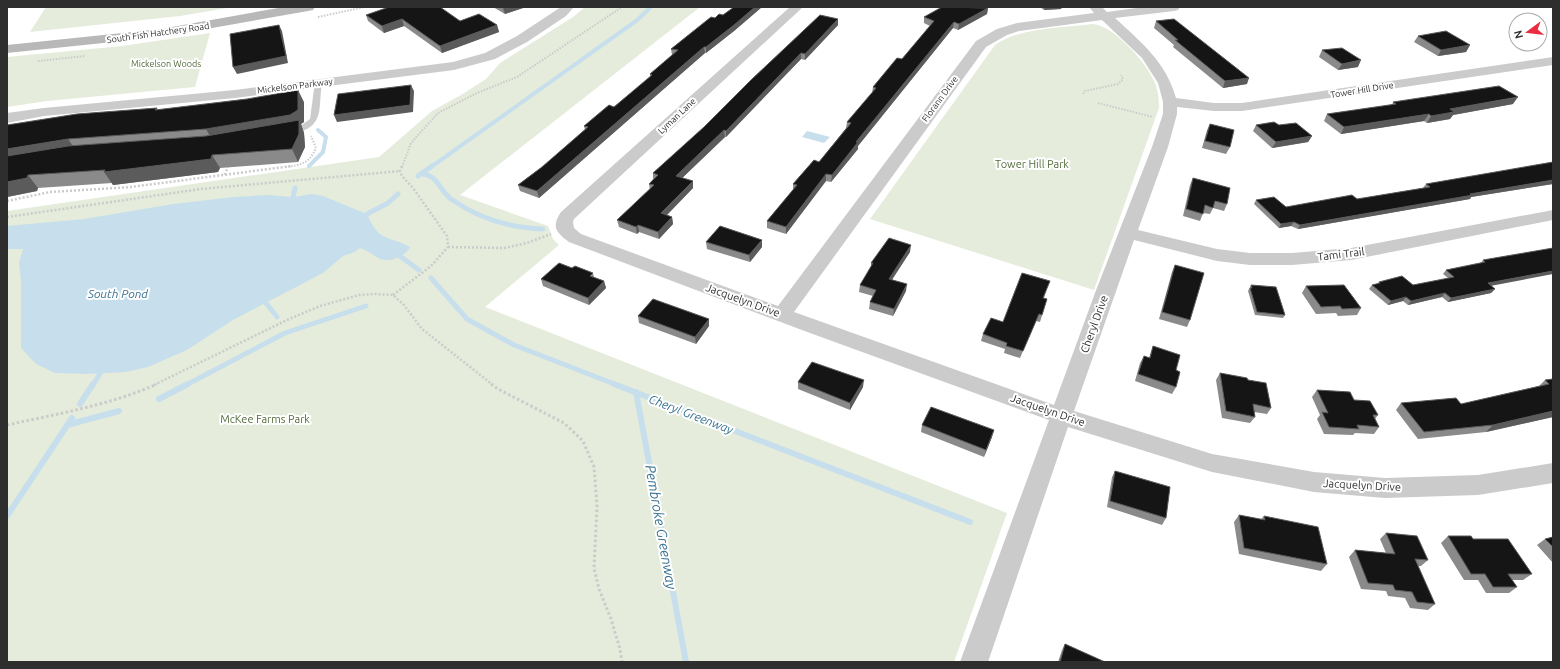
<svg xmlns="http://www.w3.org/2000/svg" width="1560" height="669" font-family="Ubuntu,sans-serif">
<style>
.green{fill:#e5ecdb}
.water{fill:#c7dfec}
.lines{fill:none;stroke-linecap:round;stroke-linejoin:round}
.stream-far2{stroke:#c7dfec;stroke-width:4}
.stream-far1{stroke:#c7dfec;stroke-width:5}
.stream{stroke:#c7dfec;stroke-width:6}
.path-far2{stroke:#cbcbcb;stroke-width:2;stroke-dasharray:1.5 1.5;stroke-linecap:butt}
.path-far1{stroke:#cbcbcb;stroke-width:2.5;stroke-dasharray:2 2;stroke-linecap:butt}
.path{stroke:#cbcbcb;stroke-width:3;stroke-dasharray:2.5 2.5;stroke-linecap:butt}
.service{fill:#cbcbcb;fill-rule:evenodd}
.minor{fill:#cbcbcb;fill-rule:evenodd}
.secondary{fill:#b8b8b8;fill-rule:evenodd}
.wall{fill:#8a8a8a}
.shaded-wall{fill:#5b5b5b}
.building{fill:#151515;stroke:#5b5b5b}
.labels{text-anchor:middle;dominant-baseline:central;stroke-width:4;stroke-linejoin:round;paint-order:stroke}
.far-street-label{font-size:9px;fill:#2e2e2e;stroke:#fff}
.far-park-label{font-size:9px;fill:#526a3a;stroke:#fff}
.park-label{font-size:11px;fill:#526a3a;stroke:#fff}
.street-label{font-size:11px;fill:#2e2e2e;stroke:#fff}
.water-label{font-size:12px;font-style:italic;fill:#3a7392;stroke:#fff}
.near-water-label{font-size:14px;font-style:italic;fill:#3a7392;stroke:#fff}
</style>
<rect width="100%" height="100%" fill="#fff"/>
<path class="green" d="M46 7H233L180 16 30 32Z
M585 7H700L460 195 548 226 553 239 559 245 485 307 1007 513 954 662H7V211L379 157 432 111 461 95 486 79 500 63 573 17Z
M1093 24C1114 26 1146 62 1154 81 1158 89 1159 99 1159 108L1094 290 870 219 995 45C1021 27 1062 28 1093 24Z
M210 33 195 87 47 101 7 107V57L122 46Z"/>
<path class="water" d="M807 131 830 137 824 143 802 137Z
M312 194 323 196 367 214C380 243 385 234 410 247 406 256 390 263 380 259 373 255 368 251 360 248L355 252 343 256 323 273 233 320 187 350 148 367 126 372 86 374 55 373 36 364 21 348V282L19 262 23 249H7V226L84 219 173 204 234 197 268 195 293 197Z"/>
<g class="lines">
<path class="stream-far2" d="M309 166 323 152 326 137 318 130
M431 167 636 21 651 7"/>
<path class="stream-far1" d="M422 174C438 175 439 190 451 199 478 218 510 228 543 229
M418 176 432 166
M293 197 295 188
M367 214 388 203 398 194
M401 257 419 270
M431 278 467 319 514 345 617 385
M266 303 277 317
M93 385 101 372
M186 385 285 333 366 306"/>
<path class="stream" d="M614 384 970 522
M636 392 686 662
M159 399 188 384
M80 404 93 384
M67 425 119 411
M7 516 72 418"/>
<path class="path-far2" d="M318 17 365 7
M38 61 85 56
M1083 94 1085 91 1118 84 1123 79 1121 75
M1098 103 1153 117
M228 167 229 164
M285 167C301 165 309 164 316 148L311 136
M402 167 411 143 438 113 477 93 517 77 622 7"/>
<path class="path-far1" d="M225 175 228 166
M7 201 50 192 131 187 292 166
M7 217 201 189 400 171
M448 247 504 248 527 243 551 234
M393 295 431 266 448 247 447 236 413 188 402 176 400 171 402 166
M154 385 287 320 320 306 359 295 376 294 393 295 404 305 422 329 493 385"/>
<path class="path" d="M491 384 498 389 564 423 583 441 594 467 597 507 594 568 599 589 611 619 620 649 622 662
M7 425C57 414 110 405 157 384"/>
<path class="service" d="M315 82H321L322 84C318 105 325 124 300 132 296 134 293 135 288 135V131L299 127 310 119Z"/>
<path class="minor" d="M561 7H574L566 16 527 42 495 59 454 70 235 98 44 116 7 123V113L44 108 235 90 453 62 485 53 517 36Z
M790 7H803L574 219 573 222 574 228 581 234 778 306 976 41 997 29 1017 23 1094 13 1089 7H1102L1107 12 1144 7H1180L1178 10 1174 11 1115 18C1142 43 1166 62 1176 98L1214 103H1242L1553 57V65L1242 111H1214L1177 107V114L1168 147 1138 230 1217 249 1250 253H1292L1351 248 1553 210V220L1351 260 1292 265H1250L1217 261 1134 240 1074 411 1212 454 1314 472 1385 478 1478 475 1553 463V483L1478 495 1385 498 1314 492 1212 472 1068 427 988 662H960L1049 420 810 333 569 242C556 232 551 227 561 212ZM1102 20 1142 58 1158 83 1163 102V114L1152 147 1095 293 1054 405 794 312 986 47 1007 35 1019 31Z"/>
<path class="secondary" d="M284 7H315L313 10 308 11 161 37 7 53V45L161 29Z"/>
</g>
<path class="wall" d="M493 7H526L505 14Z
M734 7H762L734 31 706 53H705L539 198 520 191 518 185 542 167 585 130 584 126 614 107 650 77V74L672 55 671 49 715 18 723 15Z
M1040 7H1062L1061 9 1044 10Z
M988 8 987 14 958 30 953 28 858 146V149L831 182 826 181 786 234 767 228V221L793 190V184L819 162 846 128 847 122 872 93 873 87 902 59 930 26 924 23V17Z
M366 15 460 21 497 25 499 32 442 53 404 26 384 33 368 21Z
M838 19V25L805 60 801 59 726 137H725L682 178 693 181V188L667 215 672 217 673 224 659 239 639 232 637 234 619 227 617 220 650 190 649 184 653 179V173L704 127Z
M1156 21 1247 84 1223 88 1173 47 1174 45 1154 28Z
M1418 36 1470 45 1466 52 1438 56 1414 42Z
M1322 50 1358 67 1338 70 1319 57Z
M304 102V122L301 124 304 133 305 147 298 162 220 168 218 172 113 185 112 183 38 188 37 191 7 197V125L157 108 158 110Z
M1393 102 1513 104 1453 115 1450 119 1427 123 1424 121 1341 134 1324 121 1327 114 1392 105Z
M1210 124 1230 147 1226 154 1202 148 1207 130Z
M1256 125H1279L1312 136 1308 142 1272 148 1253 131Z
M1553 162V184L1471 197 1470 199 1298 229 1291 226 1279 228 1254 204 1256 200 1286 207 1357 199 1423 188 1426 184Z
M1193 178 1227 204 1224 211 1213 208 1210 214 1203 213 1200 221 1183 216 1190 185Z
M706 242 762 247 750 262 707 249Z
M1553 248 1491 286 1495 289 1491 293 1448 302 1442 297 1408 305 1403 301 1388 305 1369 289 1372 285 1377 284 1379 282 1413 285 1448 278 1443 274 1446 270 1481 263 1483 260Z
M910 252 892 279 906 291 893 316 869 309 870 302 873 296 859 292 860 285 871 267V263Z
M1175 265 1190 320 1187 327 1159 319 1172 272Z
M572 268 593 273 594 277 604 281 606 288 589 305 543 286 541 279Z
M1251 285 1285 315 1283 318 1255 315 1248 291Z
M1306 286 1361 308 1357 315 1338 316 1336 313 1316 314 1302 293Z
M1047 288 1044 298 1047 299 1040 322 1036 321 1020 358 1004 353 1005 349 981 341 983 334 1003 322Z
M638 316 709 319V326L696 344 639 323Z
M1153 346 1176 370V387L1172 394 1135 381 1140 363 1144 356 1149 358Z
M1220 373 1248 380 1271 408 1267 414 1254 412 1255 417 1250 423 1222 418 1216 380Z
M1553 379V417L1486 432 1418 439 1396 410 1401 403 1461 404 1539 386 1545 380Z
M798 382 863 387 850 410 798 389Z
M1317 390 1354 400 1378 415 1375 419 1379 427 1374 434 1355 433 1353 435 1324 434 1317 419 1320 415 1312 397Z
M922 425 992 437 984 457 921 432Z
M1115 471 1166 518 1162 525 1107 507 1112 477Z
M1239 515 1261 519 1264 516 1327 564 1321 571 1239 554 1234 522Z
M1386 533 1428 560 1421 566H1418L1435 604 1428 610 1410 608 1405 598 1388 596 1386 591 1361 589 1349 557 1355 550 1386 553 1380 539Z
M1448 536 1473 539 1532 574 1523 580H1512L1517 587 1509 593H1486L1478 580H1464L1441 543Z
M1553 537V563L1537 545 1545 539Z
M1065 644 1105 662H1058L1062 650Z"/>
<path class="shaded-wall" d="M507 7H526L505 14 503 8Z
M755 7H762L734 31 706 53V47Z
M1045 7H1062L1061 9 1044 10Z
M988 8 987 14 958 30 959 24Z
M402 19 404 26 384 33 382 26Z
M838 19V25L805 60V54Z
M954 22 953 28 858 146V149L831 182 832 175 856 142Z
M279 25 282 31 288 63 237 74 233 67Z
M497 25 499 32 442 53 440 46Z
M1470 45 1466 52 1438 56 1441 50Z
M704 47 705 53 539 198 537 191Z
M801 53V59L726 137V131Z
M1361 60 1358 67 1338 70 1342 64Z
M1249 78 1247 84 1223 88 1225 81Z
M411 85 414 91 413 112 337 122 334 115Z
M298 90 304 102V122L301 124 304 133 305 147 298 162 292 149 213 142 206 129Z
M1518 97 1513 104 1453 115 1450 119 1427 123 1431 116 1450 109Z
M1429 114 1424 121 1341 134 1344 127Z
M724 130 725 137 677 183 676 176Z
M1312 136 1308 142 1272 148 1276 142Z
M68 139 77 152 7 163V149Z
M212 155 220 168 218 172 113 185 104 172Z
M826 174V181L786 234V227Z
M28 175 38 188 37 191 7 197V182Z
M1553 180V184L1471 197 1470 199 1298 229 1300 225 1470 194Z
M693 181V188L662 220 661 213Z
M672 217 673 224 659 239 658 232Z
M1294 222 1291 226 1279 228 1281 224Z
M638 225 639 232 637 234 636 227Z
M762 240V247L750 262 749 255Z
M911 245 910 252 888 286 889 279Z
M1553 271V274L1485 287 1488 283Z
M604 281 606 288 589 305 588 298Z
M907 284 906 291 893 316 894 309Z
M1495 289 1491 293 1448 302 1451 298Z
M1445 293 1442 297 1408 305 1411 301Z
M1406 297 1403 301 1388 305 1391 301Z
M709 319V326L696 344 695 337Z
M864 380 863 387 850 410V403Z
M1553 411V417L1486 432 1493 425Z
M994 430 992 437 984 457 986 450Z"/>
<path class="building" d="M389 7H440L460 21 479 14 497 25 440 46 402 19 382 26 366 15Z
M734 7H755L734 25 706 47H704L537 191 518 185 542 167 588 127 584 126 609 105 614 107 652 75 650 74 678 50 671 49 711 17 715 18 719 14 723 15Z
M942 7 988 8 959 24 954 22 856 142H858L832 175 826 174 786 227 767 221 797 185 793 184 814 160 819 162 851 123 847 122 876 88 873 87 897 58 902 59 934 21 924 17Z
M820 15 838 19 805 54 801 53 726 131 724 130 676 176 693 181 661 213 672 217 658 232 638 225 636 227 617 220 654 185 649 184 658 175 653 173 704 127 751 80Z
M1174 19 1249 78 1225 81 1175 40H1178L1156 21Z
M279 25 286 56 233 67 230 34Z
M1446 31 1470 45 1441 50 1418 36Z
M1342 48 1361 60 1342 64 1322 50Z
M411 85 410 105 334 115 338 94Z
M1499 86 1518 97 1450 109 1454 112 1431 116 1429 114 1344 127 1327 114 1396 104 1393 102Z
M298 90V110L290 115 206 129 68 139 7 149V125L77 114 157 108 155 110 247 99Z
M299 120V134L292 149 212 155 211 159 104 172 105 170 28 175 27 178 7 182V156L68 146 206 136Z
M1274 122 1279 125 1296 123 1312 136 1276 142 1256 125Z
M1210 124 1234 130 1230 147 1205 141Z
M1553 162V180L1470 194 1473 195 1300 225 1294 222 1281 224 1256 200 1274 197 1286 207 1352 195 1357 199 1430 187 1426 184Z
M1193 178 1230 188 1227 204 1215 201 1213 208 1205 205 1203 214 1186 209Z
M720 226 762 240 749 255 706 242Z
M889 238 911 245 889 279 907 284 894 309 870 302 876 290 860 285 873 263H871Z
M1553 248V271L1488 283 1495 289 1451 298 1445 293 1411 301 1406 297 1391 301 1372 285 1380 283 1379 282 1402 276 1413 285 1454 277 1446 270 1485 262 1483 260Z
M559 263 572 268 575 266 593 273 590 276 604 281 588 298 541 279Z
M1175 265 1204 273 1190 320 1162 312Z
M1022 273 1050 281 1043 298 1047 299 1042 315 1039 314 1023 351 1006 346 1007 343 983 334 991 318 1003 322Z
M1251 285 1276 287 1285 315 1257 312 1250 288H1252Z
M1344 285 1361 308 1342 309 1340 306 1321 307 1306 286Z
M653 299 709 319 695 337 638 316Z
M1153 346 1180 355 1176 370 1180 372 1176 387 1138 374 1144 356 1150 358Z
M812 362 864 380 850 403 798 382Z
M1220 373 1247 378 1248 380 1266 383 1271 408 1253 404 1255 417 1226 411Z
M1553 379V411L1493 425 1424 432 1401 403 1456 398 1461 404 1549 384 1545 380Z
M1317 390 1350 392 1354 400 1370 401 1378 415H1373L1379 427 1357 425 1359 429 1329 427 1322 412 1328 413Z
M931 407 994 430 986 450 922 425Z
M1115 471 1170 487 1166 518 1110 501Z
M1239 515 1265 520 1264 516 1318 527 1327 564 1244 548Z
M1386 533 1417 536 1428 560 1415 559 1435 604 1417 602 1412 592 1395 590 1393 585 1368 583 1355 550 1395 554Z
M1448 536H1471L1473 539H1508L1532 574H1508L1517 587H1493L1485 574H1471Z
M1553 537V547L1545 539Z
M1065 644 1105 662H1060Z"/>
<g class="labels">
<g class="far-street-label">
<text transform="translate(158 33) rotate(-8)">South Fish Hatchery Road</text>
<text transform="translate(295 86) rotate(-7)">Mickelson Parkway</text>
<text transform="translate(1362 90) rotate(-9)">Tower Hill Drive</text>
<text transform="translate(940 99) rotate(-54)">Florann Drive</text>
<text transform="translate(677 116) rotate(-43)">Lyman Lane</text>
</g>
<g class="far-park-label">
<text x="166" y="64">Mickelson Woods</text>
</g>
<g class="park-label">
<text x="1032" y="164">Tower Hill Park</text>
<text x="265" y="419">McKee Farms Park</text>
</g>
<g class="street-label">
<text transform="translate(1341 254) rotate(-7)">Tami Trail</text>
<text transform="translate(743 300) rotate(20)">Jacquelyn Drive</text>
<text transform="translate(1094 324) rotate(-70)">Cheryl Drive</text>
<text transform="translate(1048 410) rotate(19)">Jacquelyn Drive</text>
<text transform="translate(1362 485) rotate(3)">Jacquelyn Drive</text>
</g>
<g class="water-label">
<text x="118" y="293">South Pond</text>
<text transform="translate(691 414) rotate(21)">Cheryl Greenway</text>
</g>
<g class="near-water-label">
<text transform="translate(661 527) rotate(80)">Pembroke Greenway</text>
</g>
</g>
<rect width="1560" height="669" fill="none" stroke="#2e2e2e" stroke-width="16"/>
<g transform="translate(1528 32) rotate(255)"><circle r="19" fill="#ffffff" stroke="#ababab"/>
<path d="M0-3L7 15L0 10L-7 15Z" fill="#e92c40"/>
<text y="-6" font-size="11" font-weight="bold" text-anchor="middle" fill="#2e2e2e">N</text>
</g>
</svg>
